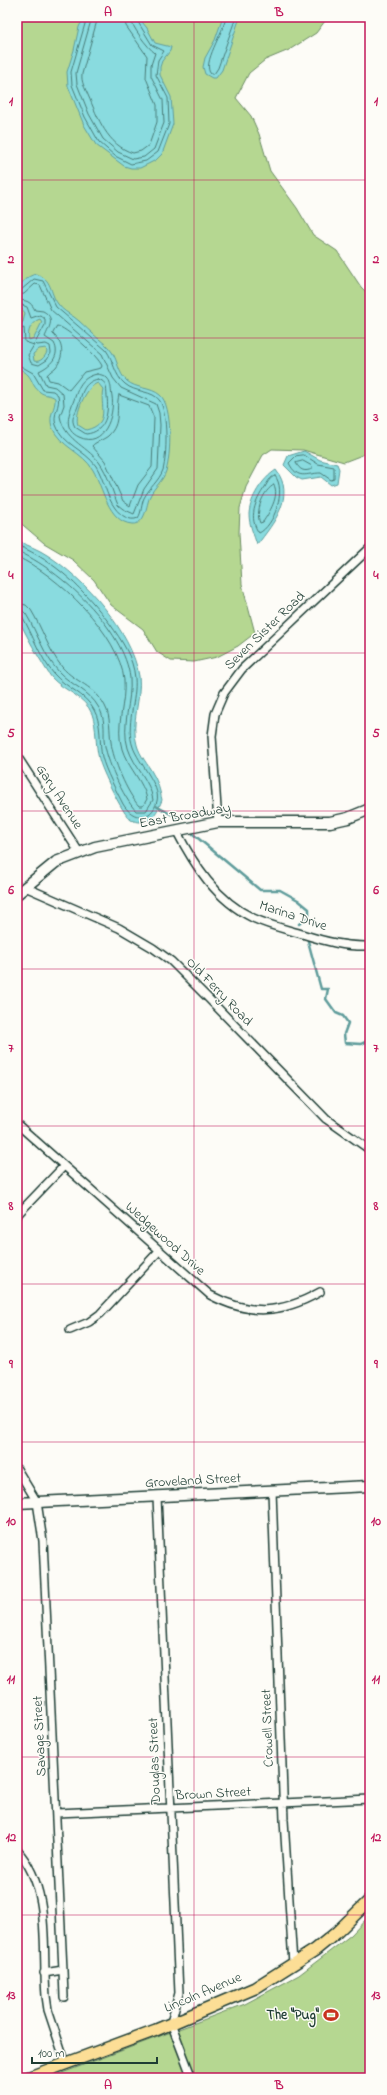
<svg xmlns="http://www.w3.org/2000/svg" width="387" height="2095" font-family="'Indie Flower',sans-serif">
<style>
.green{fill:#b5d791;stroke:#6a8a62}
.water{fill:#89dbdf;stroke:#5f9c9b;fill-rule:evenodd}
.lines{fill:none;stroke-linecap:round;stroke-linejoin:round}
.shore{stroke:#497c78;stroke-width:1}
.stream{stroke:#5f9c9b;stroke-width:2.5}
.street-casing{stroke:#1f3d34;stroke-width:10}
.secondary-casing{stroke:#1f3d34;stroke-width:13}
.primary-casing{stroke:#1f3d34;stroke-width:14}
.street{stroke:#fdfcf7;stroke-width:7}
.secondary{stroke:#fdfcf7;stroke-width:10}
.primary{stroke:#fcde96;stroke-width:11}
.grid{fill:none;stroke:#c2185b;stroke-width:1;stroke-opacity:0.55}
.labels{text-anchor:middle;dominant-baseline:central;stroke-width:3;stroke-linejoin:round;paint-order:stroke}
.street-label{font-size:14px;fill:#1f3d34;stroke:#fdfcf7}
.poi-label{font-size:14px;font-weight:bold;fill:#1f3d34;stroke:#fdfcf7;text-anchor:end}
.neatline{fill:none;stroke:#c2185b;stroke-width:1.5}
.grid-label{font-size:13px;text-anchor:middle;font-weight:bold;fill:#c2185b}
</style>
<rect width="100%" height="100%" fill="#fdfcf7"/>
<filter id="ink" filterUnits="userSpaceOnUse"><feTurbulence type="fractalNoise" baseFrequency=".025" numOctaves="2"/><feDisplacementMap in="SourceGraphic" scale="8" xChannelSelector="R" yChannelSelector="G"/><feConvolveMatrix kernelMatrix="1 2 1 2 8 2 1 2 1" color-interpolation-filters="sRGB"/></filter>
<g filter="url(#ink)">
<path class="green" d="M17 17H328L316 33 289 50 265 60 249 73 236 98 251 116 259 134 270 171 297 208 313 235 337 251 361 287 370 296V452L344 462 303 450 272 449 263 455 246 487 240 508 239 533 242 584 255 633 238 646 217 657 194 662 171 661 157 652 143 629 111 605 94 580 73 560 44 543 17 520Z
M370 1915V2078H49L245 2004 299 1975 351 1935Z"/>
<path class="water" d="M84 17H138L147 28 155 43 171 47 170 51 162 61 160 67V75L171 97 173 124 162 154 156 160 140 168H131L124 166 96 145 84 125 68 86 67 72 74 50 79 27Z
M223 17H240L222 70 216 78H212L205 74 203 67 205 58 215 40Z
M36 274C53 279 49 292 58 304 62 310 68 313 74 317 81 322 86 328 92 333 99 340 107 344 112 352 118 361 118 373 127 381 136 389 151 387 160 395 173 406 171 456 166 471 163 481 154 487 150 496 146 505 146 525 132 524 108 522 103 487 93 470 83 452 60 447 52 427 48 414 56 409 55 398 50 394 45 396 40 392 29 384 35 375 17 368V326L23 322 25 313 22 309 17 311C17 294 17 279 36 274ZM40 319 42 322 34 338 29 340C27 331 31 322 40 319ZM46 348 47 352C45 357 40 363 34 361L33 354 39 349ZM98 383 103 389C99 405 112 424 86 430L78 425C74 415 86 386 98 383Z
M304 451 320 460 337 464 339 469 337 483 331 485 321 477 302 480 296 477 284 465 288 456Z
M276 470C296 496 274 523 257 545 254 535 249 525 249 514 250 498 262 479 276 470Z
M17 541C27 545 38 549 47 555 84 578 132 632 139 676 142 699 130 722 137 745 140 756 148 764 153 774 158 782 160 791 162 800 158 810 153 822 140 822 138 822 133 821 131 820 123 815 101 769 99 759 95 744 97 728 92 714 85 696 64 691 52 678 46 671 18 622 17 614 14 593 17 563 17 541Z"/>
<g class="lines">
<path class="shore" d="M87 17 71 72 72 85 85 117 99 142 115 156 131 164 146 161 158 152 169 124 168 98 156 75 158 60 164 51 152 45 135 17
M92 17 76 73 77 84 89 114 103 139 118 152 133 159 144 157 154 149 164 123 163 100 151 76V65L155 53C148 48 131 26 130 17
M98 17 82 74C81 82 85 88 88 95 98 118 107 145 133 153L141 151 149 145 157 122V105L146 78 147 56 126 26 124 17
M226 17C224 32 201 64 211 74H214L218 68 236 17
M17 290H21L34 279 43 281 56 307 106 350C114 361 114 375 125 384 135 393 153 390 160 401 168 414 167 456 163 470 159 481 149 488 144 498 141 505 142 512 138 518 130 522 120 515 115 508 106 496 104 479 96 466 85 450 62 444 56 425 52 414 61 406 58 395L53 391 43 390 33 373 17 364
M17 295 24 294 35 284 40 285 51 310 102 354 113 378 121 388 156 404 159 413 160 425 158 469 144 489 134 514 123 509 118 505C112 491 108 474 99 462 85 445 64 439 60 416L64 405 63 394 55 387 46 385 39 371C50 366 61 356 54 343L45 337C49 327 56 318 43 311L35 310C31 302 26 299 17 301
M17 306 22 305 27 307 31 318 40 315 45 319V325L35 343 37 345 46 344 50 346 51 353 47 360 39 365 31 363 28 355 34 345 25 342 24 328 17 330
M57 326C65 326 99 357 102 366L101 368 84 372 69 390 58 382 49 380 47 375C49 372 53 370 56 367 65 355 63 343 53 334Z
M97 374C113 376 110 386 112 396 115 415 104 449 79 437 64 430 68 417 72 405 78 391 78 378 97 374Z
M98 379C108 382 106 388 107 396 109 413 106 432 86 434L75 427C70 418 75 415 78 406 82 394 83 382 98 379Z
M119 395 149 406 154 418 152 467 138 485 130 506 123 501 105 461 92 446C95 442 103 440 108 436 122 423 115 409 119 395Z
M304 455 318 464 334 467V479L331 480 321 473C306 473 298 481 289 463L296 456Z
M303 461 312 466V469C305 472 300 471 296 463Z
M275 476C287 490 274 526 259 533 248 518 255 501 265 487 268 482 270 477 275 476Z
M274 485C280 496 269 513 263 522L260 523C255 512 263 490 274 485Z
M17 545C57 562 84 590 110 624 122 641 133 657 135 678 137 701 125 725 133 747 138 762 161 786 157 801 152 821 133 821 123 804 117 792 105 770 102 757 99 742 102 724 94 710 85 693 66 688 54 674 40 658 33 635 22 616L17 614
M17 551C60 569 125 630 130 678 132 702 121 725 128 748 134 767 150 780 153 800L146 811H136C123 797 106 760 104 740 104 729 105 718 99 708 89 690 72 686 59 672 44 656 37 632 26 614L22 610 17 609
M17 557C57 574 120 635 124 680 126 703 115 726 122 749 127 765 139 777 145 792L147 799 143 806H139C127 793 113 760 111 742 109 730 111 717 105 706 94 685 76 683 62 667 49 651 42 628 31 610L26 605 17 603"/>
<path class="stream" d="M156 806 178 818
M193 834 260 890H280L298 900 309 909V916L299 924
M308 941 321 989H328L326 999 336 1013 343 1016 348 1023 344 1034 345 1043 361 1044 370 1040"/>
<g class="street-casing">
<path id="street" d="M17 756 79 852
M218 822 212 736 215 714 224 693 242 669 370 548
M176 830C194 865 216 900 253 918 268 925 285 929 302 934 324 941 346 947 370 946
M25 887 119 928 153 948 171 961 209 999 326 1119 370 1150
M17 1124 210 1295C250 1316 281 1314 320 1292
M17 1215 64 1166
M70 1330 89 1322 100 1314 159 1251
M17 1469 37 1502 43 1541 63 1970 44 1973
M272 1491 284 1820 293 1964
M157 1497 179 1993 171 2023 192 2078
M57 1813 370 1799
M17 1850C52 1889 42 1947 46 1996L48 2010 66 2064
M63 1970 64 1997"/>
</g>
<g class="secondary-casing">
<path id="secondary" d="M17 894 56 862 95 847 218 822H330L348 818 370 809
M17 1503 370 1486"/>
</g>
<g class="primary-casing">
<path id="primary" d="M27 2078 156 2030 255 1988 315 1950 336 1933 370 1900"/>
</g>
<use href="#street" class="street"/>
<use href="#secondary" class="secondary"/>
<use href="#primary" class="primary"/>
</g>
</g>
<path class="grid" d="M194 17V2078M17 180H370M17 338H370M17 495H370M17 653H370M17 811H370M17 969H370M17 1126H370M17 1284H370M17 1442H370M17 1600H370M17 1757H370M17 1915H370"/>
<defs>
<g id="stadium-bare" transform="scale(1.2)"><path d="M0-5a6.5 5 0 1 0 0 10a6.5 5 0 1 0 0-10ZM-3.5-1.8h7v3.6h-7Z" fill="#c8321e" stroke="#fdfcf7" stroke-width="2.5" paint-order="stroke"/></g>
</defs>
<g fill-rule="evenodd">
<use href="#stadium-bare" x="331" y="2015"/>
</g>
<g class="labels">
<g class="street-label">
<text transform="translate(265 631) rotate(-44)">Seven Sister Road</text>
<text transform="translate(59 797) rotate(57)">Gary Avenue</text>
<text transform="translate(185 816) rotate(-10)">East Broadway</text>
<text transform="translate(293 916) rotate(18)">Marina Drive</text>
<text transform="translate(219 992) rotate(46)">Old Ferry Road</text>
<text transform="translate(165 1239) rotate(42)">Wedgewood Drive</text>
<text transform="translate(193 1481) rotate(-3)">Groveland Street</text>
<text transform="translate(268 1728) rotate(-92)">Crowell Street</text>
<text transform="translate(40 1736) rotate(-93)">Savage Street</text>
<text transform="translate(155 1761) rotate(-92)">Douglas Street</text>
<text transform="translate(213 1794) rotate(-3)">Brown Street</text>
<text transform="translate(203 1993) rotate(-23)">Lincoln Avenue</text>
</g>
<g class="poi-label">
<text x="319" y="2015">The "Pug"</text>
</g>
</g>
<rect width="387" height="2095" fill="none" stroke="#fdfcf7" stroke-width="44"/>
<path d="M32 2057v6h125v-6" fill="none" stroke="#1f3d34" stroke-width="2"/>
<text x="38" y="2057" font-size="12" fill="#1f3d34" stroke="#fdfcf7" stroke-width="3" paint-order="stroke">100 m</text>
<rect x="22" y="22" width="343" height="2051" class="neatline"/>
<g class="grid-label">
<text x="108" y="16">A</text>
<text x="279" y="16">B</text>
<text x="11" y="105">1</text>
<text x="376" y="105">1</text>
<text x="11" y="263">2</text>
<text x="376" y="263">2</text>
<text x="11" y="421">3</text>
<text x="376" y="421">3</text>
<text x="11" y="579">4</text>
<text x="376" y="579">4</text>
<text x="11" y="737">5</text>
<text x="376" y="737">5</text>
<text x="11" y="894">6</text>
<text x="376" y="894">6</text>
<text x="11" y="1052">7</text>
<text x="376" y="1052">7</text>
<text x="11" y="1210">8</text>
<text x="376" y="1210">8</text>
<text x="11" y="1368">9</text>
<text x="376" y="1368">9</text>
<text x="11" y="1525">10</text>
<text x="376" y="1525">10</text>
<text x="11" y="1683">11</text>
<text x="376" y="1683">11</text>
<text x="11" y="1841">12</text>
<text x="376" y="1841">12</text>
<text x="11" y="1999">13</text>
<text x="376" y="1999">13</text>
<text x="108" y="2089">A</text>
<text x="279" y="2089">B</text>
</g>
</svg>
